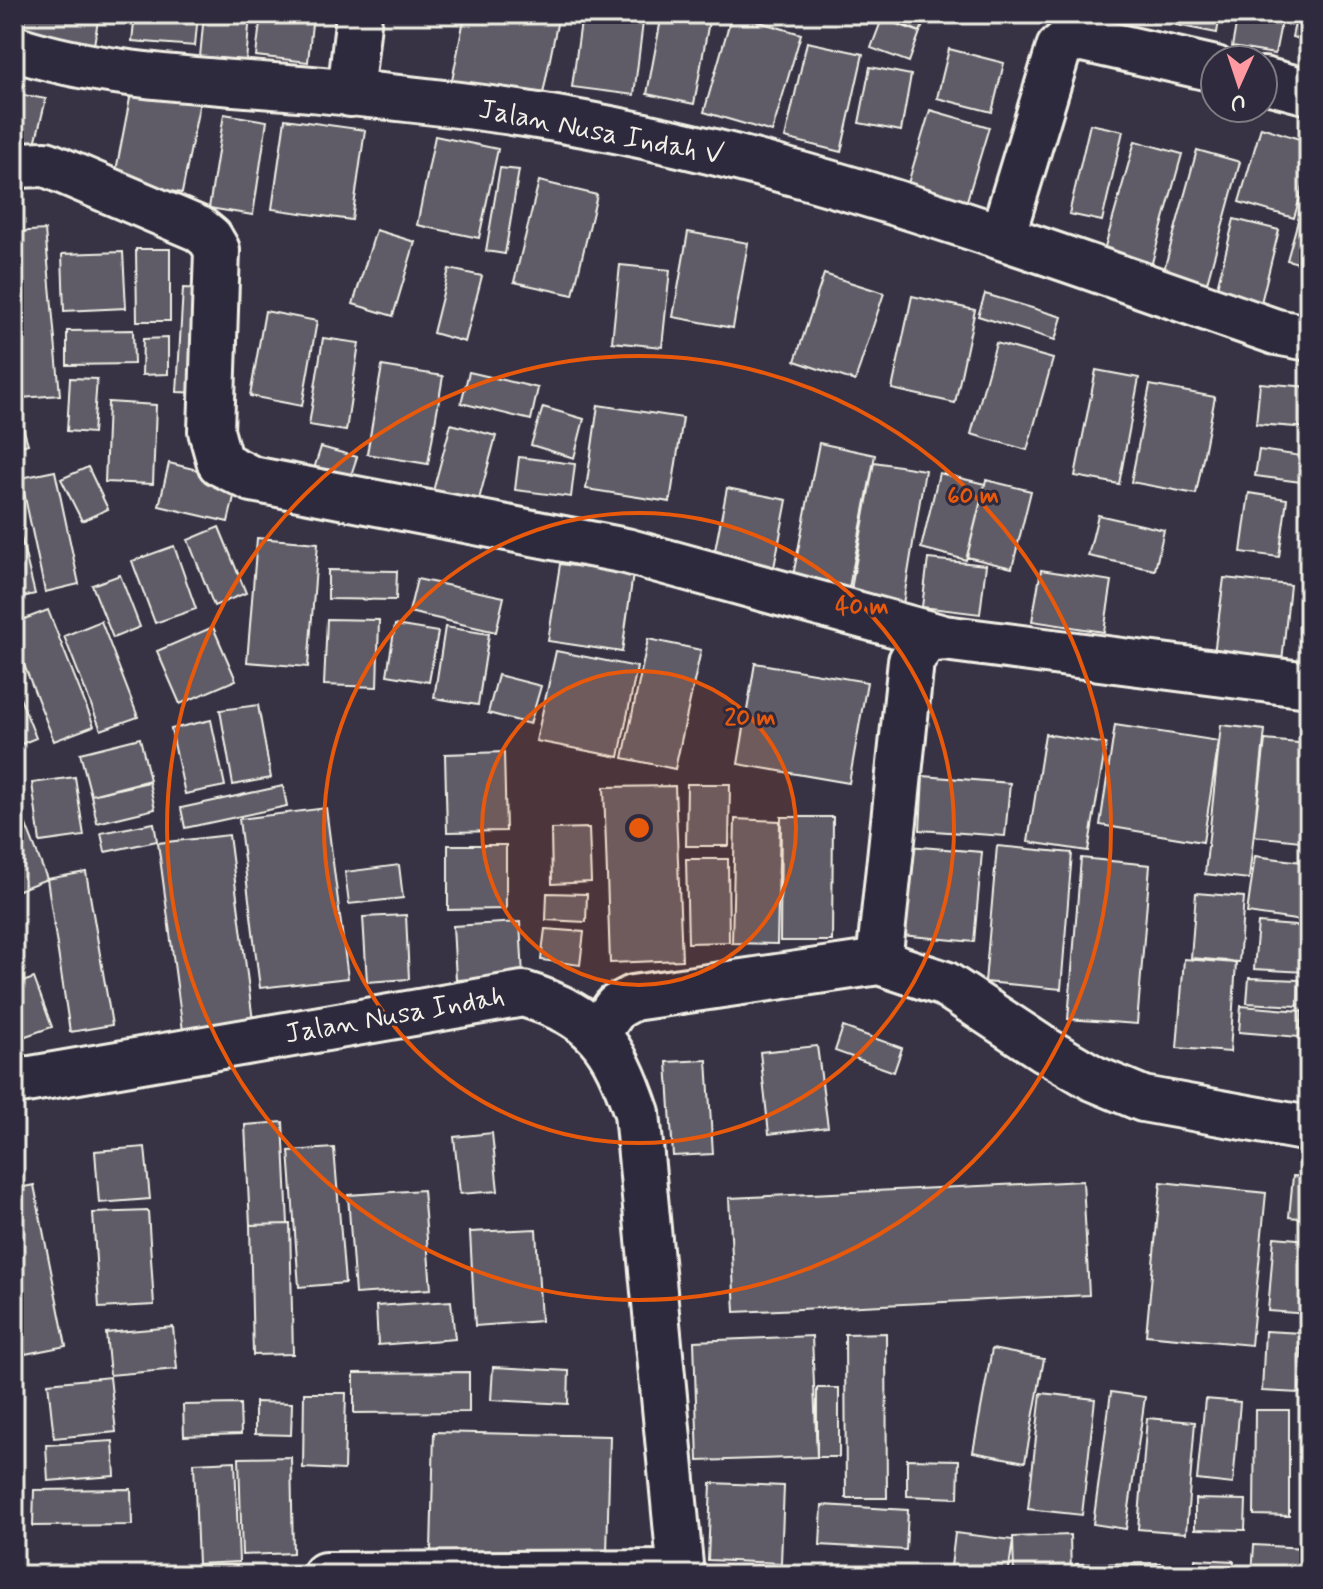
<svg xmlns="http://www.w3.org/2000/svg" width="1323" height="1589" font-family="Mynerve,sans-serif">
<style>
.building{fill:#5f5c67;stroke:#f4f1e8;stroke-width:2}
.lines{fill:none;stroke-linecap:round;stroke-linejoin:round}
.minor-casing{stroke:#f4f1e8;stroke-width:50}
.secondary-casing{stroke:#f4f1e8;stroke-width:50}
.minor{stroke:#2f2a3d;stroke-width:44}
.secondary{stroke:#2f2a3d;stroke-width:44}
.ring{fill:none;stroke:#e8590c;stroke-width:4}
.labels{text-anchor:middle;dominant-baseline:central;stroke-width:6;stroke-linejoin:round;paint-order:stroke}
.street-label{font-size:28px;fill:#f4f1e8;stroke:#2f2a3d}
.centre{fill:#e8590c;stroke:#2f2a3d;stroke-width:4}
.ring-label{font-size:24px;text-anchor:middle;font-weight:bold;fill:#e8590c;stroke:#2f2a3d;stroke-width:6;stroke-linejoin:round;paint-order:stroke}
</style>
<rect width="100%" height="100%" fill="#373244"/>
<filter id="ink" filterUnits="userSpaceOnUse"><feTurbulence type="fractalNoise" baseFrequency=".0125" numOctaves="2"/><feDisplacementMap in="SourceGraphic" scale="16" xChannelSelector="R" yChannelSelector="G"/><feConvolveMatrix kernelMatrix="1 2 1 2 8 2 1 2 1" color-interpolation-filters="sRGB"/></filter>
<g filter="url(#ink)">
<path class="building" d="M26 14H99L93 51 22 41Z
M135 14H198L195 46 132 41Z
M204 14H250L246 62 200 57Z
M261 14H313L308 62 256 56Z
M465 14H559L541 104 451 86Z
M582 14H644L634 95 572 87Z
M662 14 709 21 694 104 647 94Z
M732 14 801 34 772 132 704 112Z
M878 14H928L920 32Z
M1178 14H1220L1217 33 1176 25Z
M1238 14H1283L1275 54 1232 47Z
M1297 14H1309V41L1292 37Z
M882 19 920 32 909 62 871 48Z
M807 42 863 54 841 152 785 138Z
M949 49 1004 63 992 112 937 98Z
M870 67 911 75 901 131 859 123Z
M132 88 200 101 182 193 114 181Z
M18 94 46 99 32 156 14 152V112Z
M930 110 989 127 965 207 906 190Z
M224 114 267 121 253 215 209 208Z
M285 119 365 130 352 220 272 209Z
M1090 124 1123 131 1102 221 1069 214Z
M1261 127 1309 142V167L1294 218 1239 202Z
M435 136 498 149 479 238 417 225Z
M1135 141 1182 154 1148 277 1100 264Z
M1197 150 1240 162 1202 301 1159 288Z
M500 168 519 170 505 254 486 251Z
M539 181 597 195 573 295 514 282Z
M1309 181V266L1287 260Z
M1234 219 1279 230 1257 319 1212 308Z
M45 230 60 395 21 398 14 329V232Z
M376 230 415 242 393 316 353 304Z
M688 232 748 243 733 328 673 317Z
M136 249H170V321H137Z
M123 252 126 308 64 311 62 254Z
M620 265 670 270 662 347 612 342Z
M449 269 482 276 465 342 433 333Z
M824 274 884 293 855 381 795 361Z
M183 288 208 289 202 393 177 392Z
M985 294 1062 317 1055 340 978 316Z
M912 296 975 310 955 403 892 389Z
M265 311 317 321 302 406 250 396Z
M133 330 134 364 67 365V331Z
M168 338V374L142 375 143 339Z
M323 338 359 343 346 431 309 425Z
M996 343 1053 359 1027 450 971 434Z
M382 366 443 376 428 464 367 454Z
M1096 370 1139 378 1119 484 1075 476Z
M469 372 538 388 531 420 461 403Z
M70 378 97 379 93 433 67 431Z
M1260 383 1309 387V428L1256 424Z
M1150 385 1215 397 1196 494 1131 482Z
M108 402 156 405 153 484 105 482Z
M598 405 683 418 670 502 586 489Z
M543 407 584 419 574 458 531 445Z
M17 408 28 444 14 448V409Z
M451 424 496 436 474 518 429 506Z
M819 443 875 455 847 598 791 586Z
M321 447 357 457 346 490 311 478Z
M1259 450 1309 457V483L1255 476Z
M519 457 575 464 571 497 515 490Z
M874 462 925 470 903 604 850 595Z
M169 463 238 480 228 522 159 506Z
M88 467 108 509 82 521 61 479Z
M55 471 79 584 45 592 21 478Z
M939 473 985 484 966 560 921 548Z
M986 480 1031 491 1012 568 967 557Z
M727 488 787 500 771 583 711 571Z
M1249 493 1287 499 1279 557 1241 552Z
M14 510 35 594 14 599Z
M1098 515 1164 530 1155 570 1088 556Z
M219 527 246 593 214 606 188 540Z
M257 538 318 543 308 667 247 662Z
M174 546 196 609 155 623 132 561Z
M928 559 986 565 980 614 922 607Z
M560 564 633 574 622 652 548 641Z
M328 570 397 571 396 600 328 599Z
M1041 570 1112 581 1104 632 1032 621Z
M120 575 140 627 113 638 92 585Z
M1224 578 1290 585 1282 662 1214 654Z
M417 579 504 597 496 632 409 612Z
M48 610 94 726 54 741 14 639V623Z
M1309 614V675L1300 674Z
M327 619 379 620 377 687 324 685Z
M101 621 138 717 101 730 64 636Z
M395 625 438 632 429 682 387 675Z
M213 627 236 680 180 704 157 651Z
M445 627 489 634 478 705 434 698Z
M648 639 701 650 675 769 623 758Z
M556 651 637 667 619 757 536 741Z
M755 663 867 682 849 783 738 764Z
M498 675 541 686 530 724 488 713Z
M14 683 36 738 14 747Z
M258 705 271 778 233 785 220 710Z
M211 720 225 786 185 794 171 729Z
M1115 725 1219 741 1203 842 1100 825Z
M1221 725 1265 730 1249 879 1205 874Z
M1045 734 1106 744 1088 851 1028 842Z
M140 738 150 780 91 795 80 753Z
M1265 740 1309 744V842L1254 836Z
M504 752 506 831 447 832 445 754Z
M923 776 1010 783 1005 836 920 830Z
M75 777 84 836 40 842 32 783Z
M149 782 155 809 97 823 91 795Z
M687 784H730L729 846H686Z
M283 786 287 806 185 828 181 808Z
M675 786 682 960 610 963 604 787Z
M326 808 348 978 260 988 239 819Z
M21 812 47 879 16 891 14 815Z
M781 817H833L832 941H780Z
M735 819 780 821 777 944 732 943Z
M154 823 157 841 105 852 101 833Z
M589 828 591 882 552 884 551 829Z
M229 835 253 1021 183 1031 158 843Z
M448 845H506V909L448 910Z
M908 846 982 852 974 942 901 935Z
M997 846 1072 853 1061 989 985 982Z
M1255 856 1309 863V922L1247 913Z
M1081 858 1150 865 1137 1024 1068 1019Z
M686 859H728L729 942 688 943Z
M399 865 403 898 349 904 345 872Z
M86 872 112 1025 70 1032 47 879Z
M547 893 587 894 586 922 546 920Z
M1196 893 1244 897 1239 962 1191 958Z
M406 915 409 979 367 982 363 917Z
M520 922 523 976 456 980 453 926Z
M1258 923 1308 927 1305 972 1254 969Z
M545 929 584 932 580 965 541 960Z
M1184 959 1236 963 1230 1052 1177 1048Z
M34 978 52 1027 14 1040V985Z
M1249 978 1299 980 1298 1006 1247 1003Z
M1241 1006 1302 1011 1299 1037 1239 1032Z
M843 1027 902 1048 894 1072 835 1051Z
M817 1046 828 1127 769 1134 760 1052Z
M707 1060 713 1154 673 1156 667 1062Z
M283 1122 288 1224 250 1225 245 1125Z
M492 1133 498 1191 460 1194 454 1137Z
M145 1147 150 1199 99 1203 95 1151Z
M334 1148 345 1283 299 1287 289 1151Z
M1293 1176 1309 1177V1219L1289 1217Z
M1083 1181 1089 1295 735 1312 729 1198Z
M1161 1182 1266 1193 1251 1345 1146 1335Z
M34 1185 66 1346 25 1354 14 1299V1189Z
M423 1190 431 1289 355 1294 348 1195Z
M148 1211 154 1305 99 1308 93 1213Z
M290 1224 293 1354 253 1355 250 1225Z
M536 1229 541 1321 475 1326 470 1232Z
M1274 1237 1309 1240V1314L1268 1311Z
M451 1301 455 1339 378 1345 376 1306Z
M173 1327 177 1369 110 1375 106 1333Z
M1265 1331 1302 1333 1299 1393 1262 1391Z
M886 1333 887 1498H846L845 1334Z
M812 1336 817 1457 698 1461 694 1341Z
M992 1349 1044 1359 1025 1462 973 1452Z
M493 1367 569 1371 568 1404 491 1400Z
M469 1372V1412L354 1413V1373Z
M110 1377 116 1432 54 1438 48 1383Z
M817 1388H839V1457H817Z
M1111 1392 1145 1397 1126 1529 1093 1524Z
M304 1393H346L344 1470 303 1468Z
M1041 1393 1095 1399 1082 1515 1028 1509Z
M1205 1399 1240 1402 1233 1484 1197 1480Z
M255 1402 292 1403 291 1435 255 1434Z
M240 1404 241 1434 184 1436 183 1405Z
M1255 1410H1289V1516L1254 1515Z
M1147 1418 1195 1422 1186 1533 1138 1529Z
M434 1432 610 1436 607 1555 431 1551Z
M113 1441 115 1476 48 1481 46 1445Z
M291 1457 293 1553 242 1555 239 1458Z
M907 1459 959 1460 958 1498 907 1496Z
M235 1461 239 1562 198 1564 194 1463Z
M711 1483 784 1486 781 1563 708 1560Z
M131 1489 132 1525 33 1526 34 1490Z
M1195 1499 1246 1500 1245 1530 1195 1529Z
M822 1505 908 1510 906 1550 820 1545Z
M1306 1514H1309V1559H1305Z
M955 1533 1013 1540 1008 1575H950Z
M1070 1535 1071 1575H1014L1013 1537Z
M1254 1545 1305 1548 1303 1575H1252Z
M1195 1559 1234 1561 1233 1575H1194Z
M1160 1563V1575H1076V1564Z"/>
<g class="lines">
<g class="minor-casing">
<path id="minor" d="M14 48C109 79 212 80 311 89 382 96 454 103 525 114 782 153 1030 247 1276 332L1309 338
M1263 80 1309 92
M350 94 359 14
M14 165 46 164 199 229 210 238 217 250 211 431 220 463 252 479 626 551 944 638 1309 685
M1002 237 1059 48 1068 40 1083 39 1215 69
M879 962 911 661 925 640 944 638
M598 1032 616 1007 633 998 879 962 945 984 1042 1048 1093 1078 1143 1099 1309 1129
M325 1575 681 1573"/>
</g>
<g class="secondary-casing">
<path id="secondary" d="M14 1082 523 994C595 1016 613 1043 637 1113L681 1575"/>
</g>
<use href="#minor" class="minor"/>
<use href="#secondary" class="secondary"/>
</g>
</g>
<circle cx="639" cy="828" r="157" fill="#e8590c" fill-opacity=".12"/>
<g class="ring">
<circle cx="639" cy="828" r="157"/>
<circle cx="639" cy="828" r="315"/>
<circle cx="639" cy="828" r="472"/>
</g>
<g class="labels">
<g class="street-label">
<text transform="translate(601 133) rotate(11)">Jalan Nusa Indah V</text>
<text transform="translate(395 1016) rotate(-10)">Jalan Nusa Indah</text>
</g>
</g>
<circle cx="639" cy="828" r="12" class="centre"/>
<g class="ring-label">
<text x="973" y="503">60 m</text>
<text x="862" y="614">40 m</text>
<text x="750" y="725">20 m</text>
</g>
<rect width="1323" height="1589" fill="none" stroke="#2f2a3d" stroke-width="48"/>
<rect x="24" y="24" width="1275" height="1541" fill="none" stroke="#f4f1e8" stroke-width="3" filter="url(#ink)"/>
<g transform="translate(1239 84) rotate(183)"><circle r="38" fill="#2f2a3d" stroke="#7e7a81" stroke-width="2"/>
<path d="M0-6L14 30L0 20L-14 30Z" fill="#ff9aa2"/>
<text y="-12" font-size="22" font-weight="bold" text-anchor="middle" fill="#f4f1e8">U</text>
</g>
</svg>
